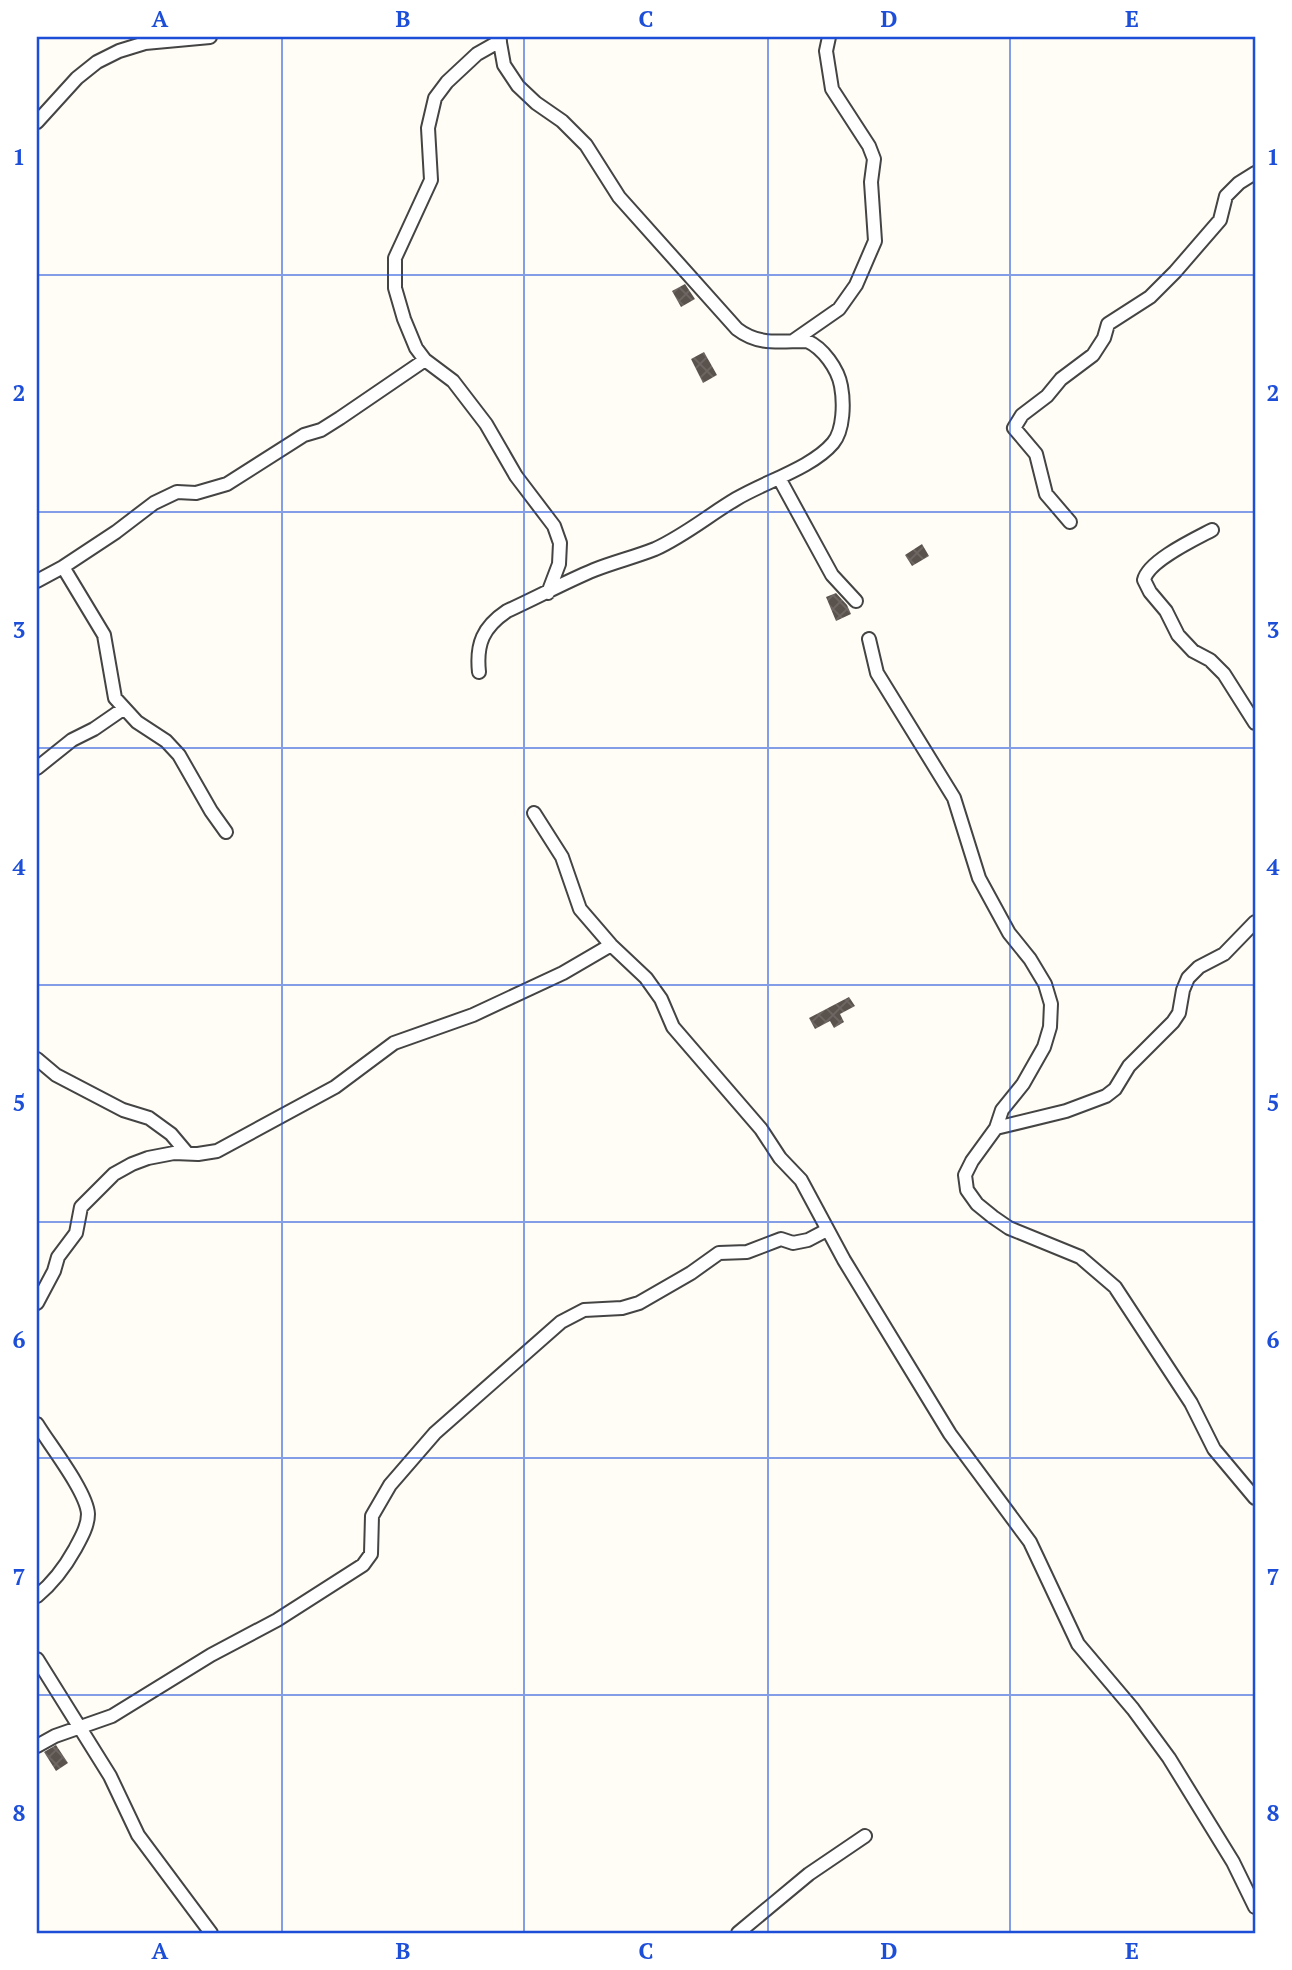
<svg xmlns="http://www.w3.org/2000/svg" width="1292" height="1970" font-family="'PT Serif',serif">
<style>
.building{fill:url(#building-cross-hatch)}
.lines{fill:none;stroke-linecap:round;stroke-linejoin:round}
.street-casing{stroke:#444;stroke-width:16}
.street{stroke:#fff;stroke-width:12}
.grid{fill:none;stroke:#1d4ed8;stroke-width:2;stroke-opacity:0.55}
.neatline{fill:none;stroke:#1d4ed8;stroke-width:2.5}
.grid-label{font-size:23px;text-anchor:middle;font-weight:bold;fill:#1d4ed8}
</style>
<defs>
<pattern id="building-cross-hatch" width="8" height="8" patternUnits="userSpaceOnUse" patternTransform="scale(1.75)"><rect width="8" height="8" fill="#5a524d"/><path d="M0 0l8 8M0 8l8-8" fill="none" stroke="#6d6662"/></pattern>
</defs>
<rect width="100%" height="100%" fill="#fffdf5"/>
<path class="building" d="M685 284 695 299 681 307 672 291Z
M704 352 717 375 703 383 691 359Z
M922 544 929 556 912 566 905 555Z
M836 593 847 605 851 614 836 621 826 597Z
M849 997 855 1006 840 1014 844 1022 834 1028 830 1021 815 1029 809 1018Z
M56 1745 68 1763 56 1771 44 1752Z"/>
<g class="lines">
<g class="street-casing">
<path id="street" d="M500 41 477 54 447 82 435 98 428 128 431 180 395 258V288L404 319 416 348 425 360 453 381 486 424 516 476 554 526 560 543 559 564 548 593
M37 122 77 78 97 62 119 51 145 43 210 37
M793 341 839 309 856 285 875 241 871 182 874 159 869 146 832 89 826 51 829 37
M779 478 832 575 856 601
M1070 522 1046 494 1036 454 1014 428 1022 415 1047 396 1061 379 1093 355 1104 338 1108 324 1150 297 1175 272 1220 220 1226 196 1239 183 1255 173
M1212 530C1195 539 1148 561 1144 580L1150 592 1166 611 1178 635 1193 651 1210 660 1224 674 1255 723
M63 567 104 635 115 698 137 722 166 741 179 755 211 811 226 832
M37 581 63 567 116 532 154 503 177 492 196 493 227 484 304 435 321 430 340 418 425 360
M869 639 877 673 954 798 979 878 1009 933 1030 959 1045 984 1051 1004 1050 1027 1044 1047 1023 1084 1002 1110 996 1128 972 1161 965 1175 967 1190 977 1204 993 1217 1009 1228 1080 1257 1115 1287 1191 1403 1214 1449 1255 1498
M479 672C476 644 483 627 507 611 536 598 565 582 594 570 614 562 635 557 655 549 684 536 709 515 736 499 764 482 812 468 833 443 844 430 844 402 841 386 838 369 823 348 807 341 780 341 759 346 737 329L619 197 586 145 562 121 536 103 518 86 504 65 499 37
M37 768 72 740 94 729 123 709
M534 813 562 857 580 909 611 945 646 978 661 999 673 1027 761 1129 780 1158 801 1180 844 1260 950 1434 1030 1542 1078 1644 1133 1709 1169 1758 1233 1862 1255 1907
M37 1059 56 1075 123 1110 149 1118 171 1134 187 1153
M996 1128 1066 1111 1106 1096 1115 1089 1129 1066 1173 1022 1179 1013 1183 990 1188 978 1199 967 1224 954 1255 922
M37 1303 54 1271 58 1257 76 1233 81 1207 114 1174 132 1164 148 1158 174 1153 198 1154 217 1151 335 1087 394 1043 473 1015 563 973 611 945
M37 1424C49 1444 87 1492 88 1514 88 1526 81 1538 75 1549 65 1567 53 1583 37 1596
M37 1659 110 1776 138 1835 211 1933
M37 1746 55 1736 112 1716 211 1655 277 1620 363 1565 371 1554 372 1516 390 1485 435 1433 561 1322 584 1310 622 1308 639 1303 691 1273 719 1253 747 1252 781 1239 793 1243 808 1240 827 1230
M738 1933 809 1874 865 1836"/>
</g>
<use href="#street" class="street"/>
</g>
<path class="grid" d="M282 37V1933M524 37V1933M768 37V1933M1010 37V1933M37 275H1255M37 512H1255M37 748H1255M37 985H1255M37 1222H1255M37 1458H1255M37 1695H1255"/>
<rect width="1292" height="1970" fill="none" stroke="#ffffff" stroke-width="77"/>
<rect x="38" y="38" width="1216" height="1894" class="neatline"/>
<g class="grid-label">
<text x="160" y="27">A</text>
<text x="403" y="27">B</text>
<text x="646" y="27">C</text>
<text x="889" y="27">D</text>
<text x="1132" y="27">E</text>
<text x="19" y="165">1</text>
<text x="1273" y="165">1</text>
<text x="19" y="401">2</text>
<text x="1273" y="401">2</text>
<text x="19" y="638">3</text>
<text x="1273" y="638">3</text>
<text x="19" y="875">4</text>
<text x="1273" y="875">4</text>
<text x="19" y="1111">5</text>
<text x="1273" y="1111">5</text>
<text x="19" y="1348">6</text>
<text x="1273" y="1348">6</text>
<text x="19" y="1585">7</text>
<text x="1273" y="1585">7</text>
<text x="19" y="1821">8</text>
<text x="1273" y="1821">8</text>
<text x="160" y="1959">A</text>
<text x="403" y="1959">B</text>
<text x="646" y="1959">C</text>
<text x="889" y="1959">D</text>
<text x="1132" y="1959">E</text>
</g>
</svg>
